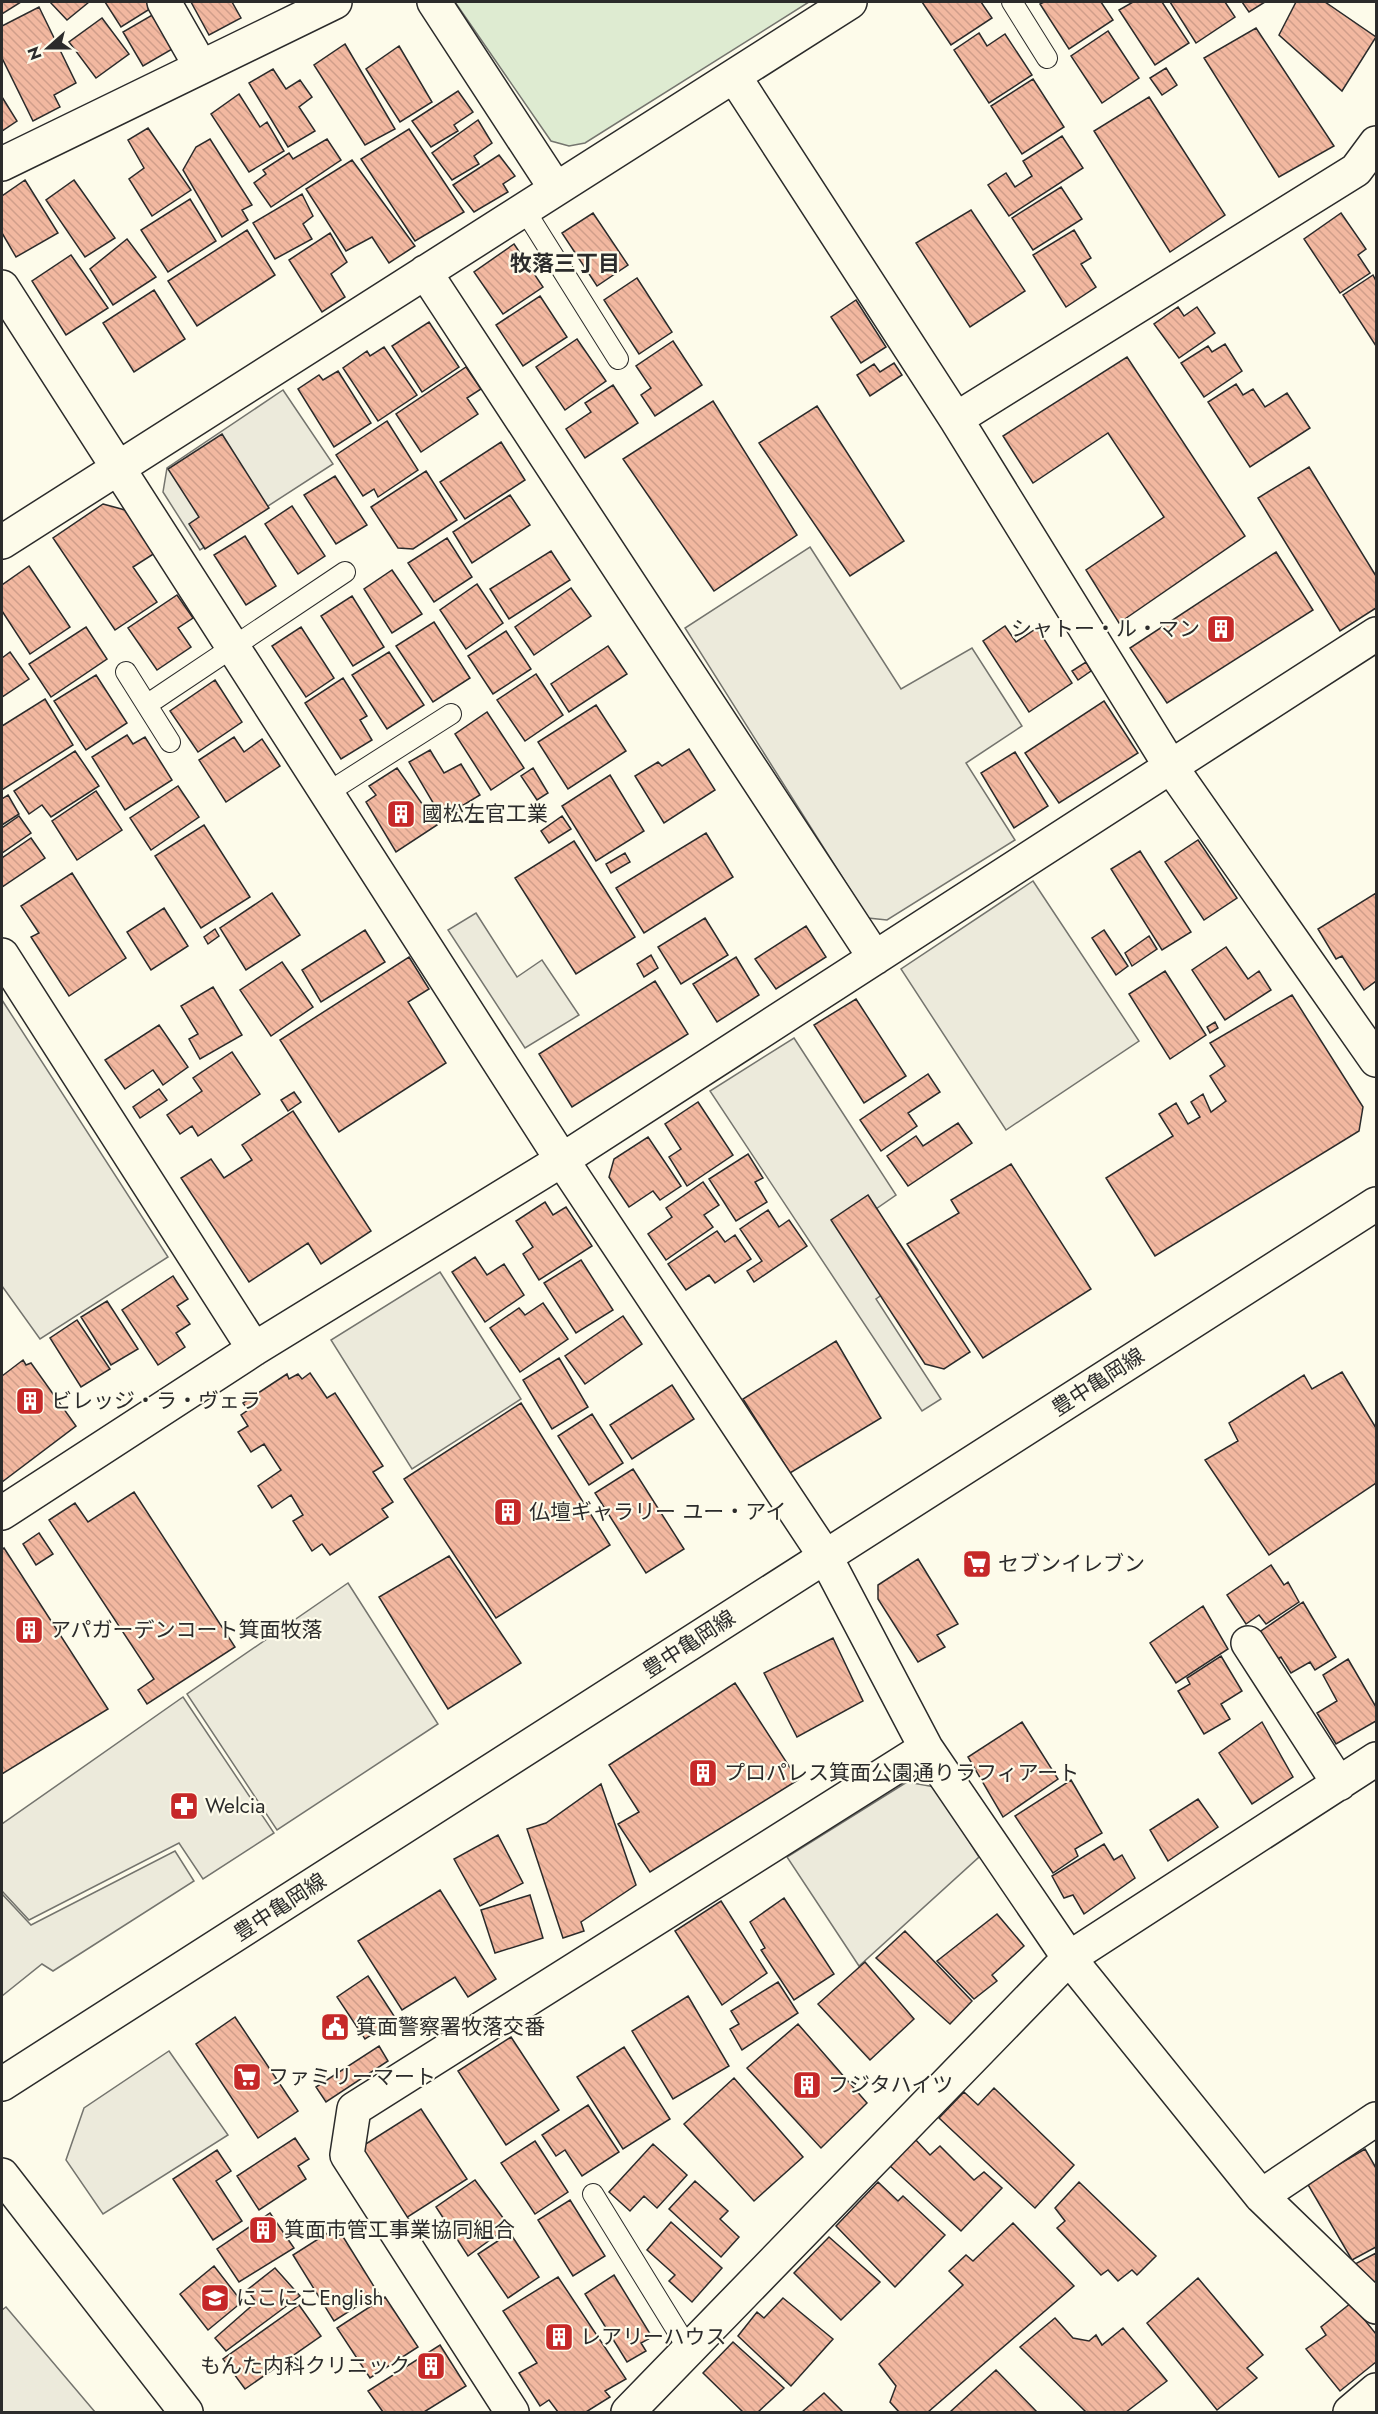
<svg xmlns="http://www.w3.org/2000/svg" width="1378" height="2414" font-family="Jost,'Noto Sans JP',sans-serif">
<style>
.green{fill:#deebd1;stroke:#74746e;stroke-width:1.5}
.parking{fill:#eceadb;stroke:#74746e;stroke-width:1.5}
.building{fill:url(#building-back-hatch);stroke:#2b2b2b;stroke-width:1.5}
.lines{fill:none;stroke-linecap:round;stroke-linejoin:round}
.service-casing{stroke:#2b2b2b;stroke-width:22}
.minor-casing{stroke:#2b2b2b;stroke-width:36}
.tertiary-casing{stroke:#2b2b2b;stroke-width:36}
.primary-casing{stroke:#2b2b2b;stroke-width:36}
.service{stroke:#fdfbea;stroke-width:20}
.minor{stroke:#fdfbea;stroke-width:33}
.tertiary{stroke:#fdfbea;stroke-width:33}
.primary{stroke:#fdfbea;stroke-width:33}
.labels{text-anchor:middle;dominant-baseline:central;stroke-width:4.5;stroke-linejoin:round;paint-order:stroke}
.poi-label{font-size:21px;fill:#2b2b2b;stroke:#fdfbea;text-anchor:start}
.street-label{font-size:21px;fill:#2b2b2b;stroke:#fdfbea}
.neighbourhood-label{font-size:22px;font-weight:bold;fill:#2b2b2b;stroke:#fdfbea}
</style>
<defs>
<pattern id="building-back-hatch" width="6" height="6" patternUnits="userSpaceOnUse" patternTransform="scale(1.5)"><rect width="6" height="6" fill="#f2b8a0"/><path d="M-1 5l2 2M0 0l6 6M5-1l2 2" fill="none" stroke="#d09e8a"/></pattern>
</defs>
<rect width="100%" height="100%" fill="#fdfbea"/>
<path class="green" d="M455 2H809L585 143 569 146 551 141Z"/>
<path class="parking" d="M283 390 333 464 200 550 163 492 167 468Z
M810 547 901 689 972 648 1022 726 966 763 1015 840 887 920 868 918 685 628Z
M1033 881 1139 1041 1006 1130 901 969Z
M476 913 517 977 542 960 579 1015 525 1048 448 930Z
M2 1000 168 1257 40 1339 2 1286Z
M794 1038 896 1195 876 1209 918 1270 876 1299 941 1399 922 1411 710 1091Z
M440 1272 521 1399 412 1469 331 1340Z
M348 1583 438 1724 277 1830 187 1694Z
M183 1697 274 1833 203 1879 179 1843 29 1920 2 1891V1824Z
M907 1782 935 1787 979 1857 859 1966 787 1857Z
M175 1851 194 1881 53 1971 42 1964 2 1996V1894L31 1925Z
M169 2051 228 2135 103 2214 66 2160 84 2108Z
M6 2307 95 2412H2V2310Z"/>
<path class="building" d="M2 2H21L2 14Z
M50 2H89L67 20Z
M105 2H150L153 7 121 27Z
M191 2H232L241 18 209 35Z
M922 2H981L992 18 951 45Z
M1044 2H1101L1113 20 1069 49 1040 4Z
M1133 2H1162L1189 43 1155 65 1119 10Z
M1170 2H1225L1235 17 1196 43Z
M1242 2H1265L1249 12Z
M1296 2H1325L1376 37 1342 91 1279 35Z
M39 7 76 83 54 95 60 107 33 121 2 58V26Z
M154 14 174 48 143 66 123 32Z
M102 18 129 54 96 78 69 42Z
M1256 28 1334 146 1279 177 1204 58Z
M1108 31 1139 78 1102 103 1071 56Z
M979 33 987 46 1005 34 1032 75 989 103 954 50Z
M345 44 395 129 365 145 314 65Z
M399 46 432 102 400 122 366 69Z
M1166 68 1177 85 1162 95 1150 78Z
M273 69 286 89 300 80 312 97 299 107 315 131 288 147 249 83Z
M1033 79 1064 127 1022 154 991 106Z
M458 91 473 112 454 125 458 131 431 147 412 121Z
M239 94 260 127 267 122 284 151 249 172 211 114Z
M2 97 17 121 2 131Z
M1149 97 1225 215 1170 252 1094 131Z
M478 120 492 143 474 156 479 164 452 180 432 153Z
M148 128 191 190 152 216 129 179 144 168 128 140Z
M409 129 464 212 415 241 361 159Z
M1062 136 1083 168 1009 216 988 185 1006 173 1015 187 1032 176 1023 161Z
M210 139 252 205 242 210 248 220 222 237 183 170 196 147Z
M327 139 341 160 271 207 254 183 266 174 263 170 289 153 293 159Z
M499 155 515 176 503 184 508 192 474 212 453 185Z
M352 160 415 246 389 263 372 237 346 251 306 189Z
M25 180 58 233 16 257 2 233V196Z
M74 180 115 238 85 257 46 200Z
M1061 187 1082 219 1033 250 1012 218Z
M302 194 313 216 303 224 312 239 275 259 253 223Z
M190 199 216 241 168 272 141 230Z
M971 210 1025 291 970 327 916 243Z
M593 213 628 265 597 286 562 233Z
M1341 213 1366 249 1358 255 1370 273 1340 293 1304 239Z
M247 230 275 275 197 326 168 281Z
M1074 230 1091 258 1081 264 1096 287 1066 307 1033 255Z
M330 233 347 262 331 274 345 297 322 312 289 260Z
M127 239 156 277 113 305 90 269Z
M514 244 543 287 503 314 474 272Z
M71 255 108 308 66 335 32 281Z
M1373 275 1376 281V346L1343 295Z
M637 278 672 332 639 354 604 300Z
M154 290 185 339 134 372 103 323Z
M540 296 567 337 523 366 496 325Z
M856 300 886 347 861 363 831 317Z
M1178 307 1184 316 1197 307 1215 333 1179 358 1154 324Z
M429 322 459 367 422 392 392 346Z
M577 339 606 381 565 410 536 367Z
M673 341 702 385 655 416 641 395 651 388 636 366Z
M1225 344 1242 371 1204 397 1181 363 1208 346 1212 352Z
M384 347 417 395 378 421 343 368 367 351 370 356Z
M1127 357 1245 536 1119 623 1086 570 1164 517 1108 433 1033 483 1003 436Z
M894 363 902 375 870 396 857 375 874 364 880 372Z
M466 367 481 389 467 398 478 414 421 452 396 414Z
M338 371 371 423 334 447 298 389 319 375 323 380Z
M1236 384 1243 395 1253 389 1265 407 1287 393 1310 428 1250 467 1208 402Z
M613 385 638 423 585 458 566 429 591 412 585 403Z
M713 401 797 535 714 591 623 459Z
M817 406 904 541 850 576 759 443Z
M387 421 418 470 378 497 374 489 363 496 336 455Z
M222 434 269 508 205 549 189 524 199 517 168 469Z
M501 442 525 480 465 519 440 482Z
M1309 467 1376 576V608L1340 631 1258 498Z
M426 471 457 520 413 549 398 548 371 507Z
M335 476 367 525 336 544 304 495Z
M510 495 530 525 472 563 453 532Z
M103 504 125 510 155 553 133 567 157 602 115 630 53 538Z
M292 506 325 556 298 574 265 524Z
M245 536 276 586 246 605 214 555Z
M447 538 472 577 434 602 408 563Z
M551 551 570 580 509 619 490 589Z
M1276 552 1313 610 1167 703 1130 648Z
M29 566 70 627 30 654 2 611V585Z
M392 570 422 614 392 633 364 589Z
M477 584 503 623 466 649 440 610Z
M571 588 591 616 534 655 515 627Z
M177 595 193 618 178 628 191 647 157 670 128 628Z
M352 596 384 647 353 666 321 616Z
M434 622 470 678 433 702 396 646Z
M1005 626 1016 642 1037 628 1072 683 1029 712 983 641Z
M86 627 107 659 51 697 29 664Z
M301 627 334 678 306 697 272 646Z
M506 631 531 669 493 694 468 656Z
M608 646 627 674 569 712 551 684Z
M10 652 29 679 2 697V658Z
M389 652 424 705 387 729 352 675Z
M1086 662 1091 671 1078 680 1072 671Z
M536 674 563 715 525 741 497 700Z
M96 675 127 723 86 750 54 701Z
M343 678 367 716 360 720 372 740 341 759 305 703Z
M215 680 242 722 198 752 170 711Z
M45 699 73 745 2 790V726Z
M1104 701 1138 753 1059 803 1025 753Z
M596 705 626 751 568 789 538 742Z
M487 712 524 768 491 790 455 734Z
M127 735 133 744 145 737 172 780 125 810 92 757Z
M234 737 244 752 262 739 280 766 226 802 199 760Z
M689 749 715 790 664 823 635 776 658 762 662 766Z
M430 750 444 773 461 764 480 795 442 818 409 762Z
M75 751 99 786 51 817 42 805 29 814 14 791Z
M1015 752 1048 806 1014 828 981 773Z
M397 768 437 825 396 852 366 802 376 795 369 786Z
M533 768 548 793 537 800 521 776Z
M610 775 644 831 596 861 562 806Z
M178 786 199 817 151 850 130 818Z
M96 791 122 830 77 860 52 821Z
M8 795 19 814 2 825V799Z
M19 816 31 833 2 853V828Z
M562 816 571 829 549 843 541 831Z
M204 825 250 897 201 928 155 856Z
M706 833 733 877 644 933 616 888Z
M31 838 45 858 2 887V858Z
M1198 840 1237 898 1204 920 1165 862Z
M574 841 635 937 576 974 515 878Z
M1140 851 1191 932 1162 950 1111 869Z
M625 853 630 862 611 873 606 864Z
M72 873 126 958 69 996 31 937 39 933 21 906Z
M272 893 300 935 246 970 220 928Z
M1376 893V981L1364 990 1342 956 1336 959 1318 929Z
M164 908 188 946 151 970 127 932Z
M705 918 728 955 681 984 658 947Z
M806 926 826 957 776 989 755 959Z
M215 929 219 936 208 944 204 937Z
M365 930 385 962 321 1002 302 970Z
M1104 930 1128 966 1116 975 1092 938Z
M1149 936 1157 949 1132 966 1125 953Z
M1226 947 1248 979 1259 971 1271 990 1225 1020 1192 970Z
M651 955 658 968 644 977 637 964Z
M409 957 429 989 408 1002 446 1063 339 1132 280 1040Z
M736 957 759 995 717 1022 693 984Z
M282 962 313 1007 271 1036 240 990Z
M1165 971 1206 1035 1170 1059 1129 994Z
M655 981 688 1034 572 1107 539 1054Z
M213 987 242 1035 200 1059 189 1039 198 1034 181 1006Z
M1292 995 1363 1107 1359 1131 1155 1256 1106 1178 1173 1136 1159 1114 1176 1103 1188 1124 1200 1117 1191 1102 1203 1094 1211 1112 1226 1101 1210 1076 1225 1066 1210 1043Z
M856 999 906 1076 864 1103 814 1025Z
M1215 1022 1218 1028 1210 1033 1207 1027Z
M159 1025 188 1067 163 1085 153 1070 125 1089 105 1060Z
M232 1052 260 1094 198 1136 192 1126 180 1134 167 1115 202 1091 193 1078Z
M928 1074 940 1092 908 1113 917 1126 881 1151 860 1120Z
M159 1089 167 1100 140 1118 133 1107Z
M294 1092 301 1102 288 1111 281 1100Z
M698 1102 733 1155 687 1186 669 1157 681 1149 665 1124Z
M293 1111 371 1231 321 1264 308 1243 249 1282 181 1178 211 1159 224 1178 252 1160 242 1145Z
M958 1123 972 1143 908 1186 887 1156 916 1136 923 1146Z
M648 1137 681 1186 660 1200 653 1191 629 1207 609 1177 614 1159Z
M748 1154 763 1178 755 1182 767 1202 736 1221 709 1179Z
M1011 1164 1091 1289 983 1358 907 1244 959 1213 951 1200Z
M703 1182 719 1205 704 1215 713 1227 666 1260 648 1234 672 1217 666 1208Z
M868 1195 970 1352 944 1369 925 1364 831 1220Z
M545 1202 553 1215 566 1207 592 1246 539 1280 523 1254 533 1247 516 1221Z
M768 1210 779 1227 789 1220 807 1246 754 1282 747 1271 762 1261 740 1229Z
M717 1231 725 1242 735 1235 751 1259 715 1283 709 1275 686 1290 668 1264Z
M475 1257 487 1275 504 1264 524 1295 485 1322 452 1272Z
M581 1260 613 1310 576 1333 544 1283Z
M173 1276 188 1299 177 1306 190 1324 176 1333 185 1347 158 1365 122 1310Z
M107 1301 138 1349 111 1365 81 1317Z
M543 1303 568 1339 520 1372 490 1328 519 1308 525 1315Z
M623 1316 642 1344 585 1384 565 1356Z
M77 1320 110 1369 81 1387 50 1338Z
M836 1341 881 1418 790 1473 743 1399Z
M559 1358 588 1407 552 1429 523 1380Z
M23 1360 26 1365 31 1363 76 1426 2 1482V1376Z
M1342 1372 1376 1428V1483L1269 1555 1205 1460 1238 1441 1229 1423 1304 1375 1312 1389Z
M310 1373 327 1398 335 1393 383 1466 373 1472 393 1502 382 1509 388 1517 330 1555 322 1544 312 1551 293 1521 303 1515 291 1495 272 1508 258 1486 281 1470 264 1444 251 1452 238 1432 248 1426 241 1415 248 1410 243 1403 287 1374 289 1379 298 1374 302 1379Z
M672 1385 694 1419 632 1459 610 1425Z
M521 1403 610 1545 496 1618 404 1479Z
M592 1414 623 1463 589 1485 558 1436Z
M633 1469 684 1549 646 1573 595 1493Z
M134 1492 235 1647 147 1704 138 1690 154 1679 49 1520 75 1503 88 1522Z
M39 1533 53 1554 36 1565 23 1544Z
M4 1548 108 1709 2 1774V1550Z
M449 1556 521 1663 448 1709 379 1597Z
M918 1559 958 1624 937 1635 945 1647 918 1662 878 1599V1585Z
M1271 1565 1284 1585 1288 1582 1299 1602 1266 1624 1259 1615 1246 1624 1227 1595Z
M1303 1602 1336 1657 1315 1670 1310 1662 1291 1673 1281 1657 1276 1660 1258 1633Z
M1203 1606 1228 1649 1176 1683 1150 1643Z
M833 1638 863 1701 797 1737 764 1673Z
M1221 1656 1242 1691 1221 1704 1230 1719 1204 1734 1178 1691 1190 1684 1187 1678Z
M1348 1659 1376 1707V1721L1336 1744 1317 1713 1337 1701 1323 1675Z
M735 1683 798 1780 650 1872 618 1824 639 1812 609 1765Z
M1022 1722 1058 1779 1003 1817 968 1757Z
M1262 1722 1293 1777 1252 1804 1219 1753Z
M1071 1780 1102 1833 1075 1849 1078 1856 1053 1873 1015 1816Z
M601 1784 636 1885 581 1922 584 1931 563 1938 527 1829 546 1823Z
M1198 1799 1218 1827 1168 1861 1150 1830Z
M498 1835 523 1883 480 1906 454 1859Z
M1104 1844 1114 1860 1122 1855 1135 1878 1084 1914 1073 1895 1064 1898 1052 1876Z
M440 1890 496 1979 468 1997 455 1977 402 2010 358 1941Z
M530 1895 543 1938 495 1953 481 1910Z
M784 1898 834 1974 794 2000 761 1950 765 1948 750 1922Z
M721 1901 767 1973 722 2005 675 1931Z
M997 1914 1024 1946 992 1975 997 1981 974 1999 937 1961Z
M905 1931 972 2001 950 2024 876 1958Z
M865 1962 914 2019 870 2060 818 2004Z
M368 1976 396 2019 365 2039 337 1997Z
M778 1982 798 2013 742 2050 730 2029 739 2024 731 2011Z
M688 1996 729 2066 673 2099 632 2031Z
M235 2017 298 2111 258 2138 196 2044Z
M798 2024 867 2103 821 2148 747 2068Z
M511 2037 559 2110 506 2145 458 2071Z
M379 2046 388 2061 326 2102 316 2087Z
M624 2047 670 2119 623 2149 577 2077Z
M734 2078 803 2157 754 2201 684 2124Z
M994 2088 1074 2165 1035 2208 939 2118 964 2092 978 2105Z
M588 2105 619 2152 582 2176 565 2150 556 2156 542 2135Z
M421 2109 467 2179 406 2218 361 2147Z
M295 2138 309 2159 298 2166 306 2179 259 2210 237 2176Z
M914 2138 930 2155 940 2146 974 2180 984 2172 1002 2188 961 2231 889 2165Z
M535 2141 568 2192 535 2214 501 2163Z
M653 2144 687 2175 657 2208 644 2196 630 2211 609 2192Z
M1365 2149 1376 2168V2247L1352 2260 1307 2183Z
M217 2150 231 2171 216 2181 242 2221 213 2240 173 2179Z
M475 2180 509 2226 468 2256 436 2207Z
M695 2181 728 2211 720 2219 739 2237 721 2257 669 2209Z
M878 2182 898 2201 903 2196 945 2235 895 2287 836 2226Z
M1079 2182 1156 2256 1137 2275 1132 2270 1118 2281 1108 2270 1101 2275 1057 2228 1065 2221 1055 2208Z
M570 2200 605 2256 573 2276 538 2220Z
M270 2213 294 2248 239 2282 217 2249Z
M671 2222 722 2268 692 2302 669 2281 675 2275 647 2250Z
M1013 2223 1074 2286 928 2412H899L890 2402 896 2386 879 2364 963 2285 949 2271 966 2255 973 2261Z
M337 2227 378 2293 334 2321 293 2255Z
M510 2233 539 2277 508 2298 478 2254Z
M829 2237 880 2282 841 2320 794 2273Z
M1376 2253V2300L1355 2264Z
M214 2266 242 2302 208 2330 180 2294Z
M275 2268 300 2296 226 2351 215 2338 256 2302 247 2290Z
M614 2275 652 2337 641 2343 646 2351 627 2362 585 2294Z
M558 2277 626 2379 605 2391 610 2397 586 2412H558L549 2400 540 2406 519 2373 537 2363 503 2311Z
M1198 2278 1263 2355 1247 2368 1257 2378 1217 2410 1147 2323Z
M385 2297 418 2347 370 2378 337 2328Z
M783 2298 833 2339 791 2386 738 2336 757 2312 764 2318Z
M1351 2303 1376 2334V2362L1340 2391 1306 2349 1326 2335 1321 2327Z
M299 2305 321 2336 245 2389 223 2359Z
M1055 2318 1073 2338 1089 2341 1096 2335 1102 2345 1123 2328 1167 2381 1126 2412H1086L1020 2347Z
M733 2342 784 2388 758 2412H743L703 2373Z
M440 2345 466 2386 424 2412H383L368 2391Z
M996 2370 1037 2412H950Z
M824 2393 843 2412H802Z"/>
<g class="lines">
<g class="service-casing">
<path id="service" d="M1012 2 1047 58
M524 209 618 359
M126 672 170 742
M148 704 345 572
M327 793 451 714
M593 2194 689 2350"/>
</g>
<g class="minor-casing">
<path id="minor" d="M164 2 201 67
M434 2 556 189
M734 76 956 419 1171 767 1376 1060
M2 164 335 2
M425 272 875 958
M2 287 562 1160 825 1556 926 1748 1069 1958 1261 2196 1376 2307
M956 419 1356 170 1376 143
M2 542 850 2
M2 955 254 1349
M2 1513 254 1349 562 1160 1376 634
M1248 1643 1339 1784
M1261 2196 1376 2119
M512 2412 347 2155 354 2109 926 1748
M628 2412 1069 1958 1376 1759
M1350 2412 1376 2390"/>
</g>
<g class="tertiary-casing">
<path id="tertiary" d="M2 2175 186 2412"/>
</g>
<g class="primary-casing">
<path id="primary" d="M2 2084 1376 1204"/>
</g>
<use href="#service" class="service"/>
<use href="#minor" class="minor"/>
<use href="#tertiary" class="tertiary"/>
<use href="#primary" class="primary"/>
</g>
<defs>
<g id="building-square" transform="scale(1.5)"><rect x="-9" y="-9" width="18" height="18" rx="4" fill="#c62828" stroke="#fdfbea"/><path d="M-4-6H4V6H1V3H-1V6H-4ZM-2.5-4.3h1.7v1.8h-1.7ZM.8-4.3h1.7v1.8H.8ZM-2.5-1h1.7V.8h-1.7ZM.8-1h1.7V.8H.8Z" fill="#fff"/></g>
<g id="supermarket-square" transform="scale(1.5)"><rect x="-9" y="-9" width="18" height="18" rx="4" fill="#c62828" stroke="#fdfbea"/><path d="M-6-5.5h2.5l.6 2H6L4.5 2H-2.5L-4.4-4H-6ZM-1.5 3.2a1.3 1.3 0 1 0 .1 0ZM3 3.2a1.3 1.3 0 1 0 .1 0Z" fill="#fff"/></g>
<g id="pharmacy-square" transform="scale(1.5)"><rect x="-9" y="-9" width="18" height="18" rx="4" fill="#c62828" stroke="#fdfbea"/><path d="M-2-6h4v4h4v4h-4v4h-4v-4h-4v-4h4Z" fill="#fff"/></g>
<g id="civic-square" transform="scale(1.5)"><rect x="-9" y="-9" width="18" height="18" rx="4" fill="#c62828" stroke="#fdfbea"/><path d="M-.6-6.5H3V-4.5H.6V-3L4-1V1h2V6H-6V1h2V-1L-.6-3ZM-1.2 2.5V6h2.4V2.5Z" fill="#fff"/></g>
<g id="school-square" transform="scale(1.5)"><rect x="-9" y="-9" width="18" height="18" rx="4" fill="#c62828" stroke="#fdfbea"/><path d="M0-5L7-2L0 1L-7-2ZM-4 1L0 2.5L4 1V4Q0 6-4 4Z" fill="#fff"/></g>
</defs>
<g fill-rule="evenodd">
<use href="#building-square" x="1221" y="629"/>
<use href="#building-square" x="401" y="814"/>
<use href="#building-square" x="30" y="1401"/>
<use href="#building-square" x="508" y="1512"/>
<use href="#supermarket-square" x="977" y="1564"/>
<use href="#building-square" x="29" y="1630"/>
<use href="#building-square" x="703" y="1773"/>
<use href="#pharmacy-square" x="184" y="1806"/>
<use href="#civic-square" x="335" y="2027"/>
<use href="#supermarket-square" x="247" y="2077"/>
<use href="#building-square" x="807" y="2085"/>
<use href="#building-square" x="263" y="2230"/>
<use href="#school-square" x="215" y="2298"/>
<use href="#building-square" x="559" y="2337"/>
<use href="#building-square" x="431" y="2366"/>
</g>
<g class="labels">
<g class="poi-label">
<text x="1200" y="629" text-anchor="end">シャトー・ル・マン</text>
<text x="422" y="814">國松左官工業</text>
<text x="51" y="1401">ビレッジ・ラ・ヴェラ</text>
<text x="529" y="1512">仏壇ギャラリー ユー・アイ</text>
<text x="998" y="1564">セブンイレブン</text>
<text x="50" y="1630">アパガーデンコート箕面牧落</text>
<text x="724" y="1773">プロパレス箕面公園通りラフィアート</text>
<text x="205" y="1806">Welcia</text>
<text x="356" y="2027">箕面警察署牧落交番</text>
<text x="268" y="2077">ファミリーマート</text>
<text x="828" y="2085">フジタハイツ</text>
<text x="284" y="2230">箕面市管工事業協同組合</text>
<text x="236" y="2298">にこにこEnglish</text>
<text x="580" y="2337">レアリーハウス</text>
<text x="410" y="2366" text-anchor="end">もんた内科クリニック</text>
</g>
<g class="street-label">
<text transform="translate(1098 1382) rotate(-33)">豊中亀岡線</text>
<text transform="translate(689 1644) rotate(-33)">豊中亀岡線</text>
<text transform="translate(280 1907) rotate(-33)">豊中亀岡線</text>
</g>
<g class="neighbourhood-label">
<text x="565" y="263">牧落三丁目</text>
</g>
</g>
<rect width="1378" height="2414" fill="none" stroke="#2b2b2b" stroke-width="6"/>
<g transform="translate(48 48) rotate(249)" stroke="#fdfbea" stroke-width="4.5" paint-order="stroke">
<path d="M0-4.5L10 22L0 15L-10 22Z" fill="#2b2b2b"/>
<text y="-9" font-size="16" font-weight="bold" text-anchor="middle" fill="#2b2b2b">N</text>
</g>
</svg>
